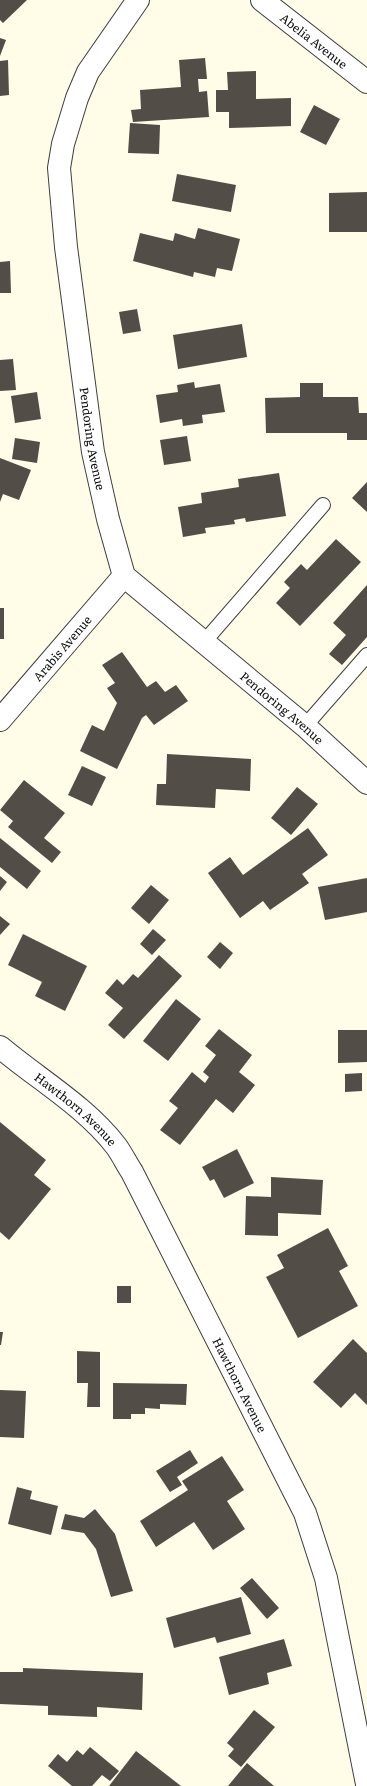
<svg xmlns="http://www.w3.org/2000/svg" width="367" height="1786" font-family="Literata,serif">
<style>
.building{fill:#534d47}
.lines{fill:none;stroke-linecap:round;stroke-linejoin:round}
.service-casing{stroke:#3e3e3e;stroke-width:16}
.minor-casing{stroke:#3e3e3e;stroke-width:24}
.service{stroke:#fff;stroke-width:14}
.minor{stroke:#fff;stroke-width:22}
.labels{text-anchor:middle;dominant-baseline:central;stroke-width:4;stroke-linejoin:round;paint-order:stroke}
.street-label{font-size:12px;fill:#0b0b0b;stroke:#fff}
</style>
<rect width="100%" height="100%" fill="#fffce8"/>
<path class="building" d="M0 0H27L3 23 0 20Z
M0 38 6 40 0 56Z
M205 58 207 79H198L199 92 207 91 209 117 133 122 131 110 141 109 140 90 181 87 179 60Z
M8 60 9 95 0 96V61Z
M256 71V99L291 98V126L229 128V112H216V90H228L227 72Z
M314 105 340 119 326 145 300 132Z
M130 123 160 125 159 154 128 153Z
M177 174 236 185 231 212 172 201Z
M367 192V232H329V193Z
M198 228 240 239 232 271 217 268 215 277 194 272 193 277 133 261 140 233 173 241 175 233 195 239Z
M10 261 11 293H0V262Z
M137 309 141 331 123 334 119 312Z
M242 324 247 357 178 369 173 335Z
M13 359 16 390 0 391V360Z
M194 382 195 388 220 384 225 412 202 415 203 423 183 426 182 419 160 423 156 395 178 392 177 385Z
M300 383H323V397H358L359 413H367V440H347V433H266L265 398 300 397Z
M37 392 41 419 15 423 11 396Z
M187 436 191 461 164 465 160 440Z
M15 438 40 442 37 463 12 459Z
M0 458 31 470 19 500 3 494 0 502Z
M279 473 286 516 246 522 245 518 234 520 235 524 205 528 206 533 183 537 178 507 202 503 201 493 239 487 238 479Z
M367 482V512L352 498Z
M336 539 361 562 300 626 276 603 290 588 284 582 301 564 307 570Z
M367 585V637L342 665 329 654 346 635 333 623Z
M0 608H4V639H0Z
M122 652 147 687 156 681 165 692 176 685 188 701 154 725 146 715 142 718 117 769 80 751 92 725 104 731 117 703 107 688 115 683 102 665Z
M167 754 251 759 250 791 216 789 215 808 156 805 157 784H166Z
M82 766 106 777 92 806 68 795Z
M24 780 65 813 44 838 61 852 52 863 8 827 13 821 0 810Z
M297 787 318 804 291 835 271 818Z
M308 828 328 855 302 874 309 883 270 910 263 901 240 918 208 873 230 857 243 875Z
M0 838 41 871 27 889 0 867Z
M0 876 7 882 0 891Z
M367 878V912L325 920 318 887Z
M151 885 169 900 149 924 131 908Z
M0 916 10 924 0 935Z
M153 929 166 940 152 955 140 944Z
M23 934 87 966 65 1011 35 996 42 982 8 965Z
M220 942 233 953 220 969 207 957Z
M159 955 182 976 124 1039 108 1025 123 1008 105 993 117 979 123 985 133 974 138 978Z
M176 999 201 1019 168 1061 143 1041Z
M219 1029 252 1055 239 1072 255 1085 233 1113 216 1099 180 1145 160 1130 178 1108 169 1101 192 1072 205 1083 209 1077 203 1072 216 1055 205 1046Z
M338 1030H367V1062L338 1063Z
M362 1073V1091L345 1092V1074Z
M0 1122 46 1160 34 1175 51 1189 9 1240 0 1232Z
M237 1149 254 1183 224 1198 214 1179 210 1181 202 1167Z
M271 1177 323 1180 321 1215 278 1213V1236L245 1235 246 1196 271 1197Z
M328 1228 348 1266 339 1271 358 1306 298 1338 266 1277 284 1268 277 1255Z
M117 1286H131V1303H117Z
M0 1332H3L1 1345H0Z
M353 1339 367 1353V1405L355 1393 341 1408 313 1382Z
M77 1351 100 1352V1407H87L88 1383H77Z
M113 1383 187 1384 186 1405 160 1404V1409L145 1408V1414H131V1419H113Z
M0 1390 26 1391 24 1438 0 1437Z
M190 1450 198 1463 177 1477 182 1485 170 1492 156 1471Z
M222 1456 244 1490 227 1501 245 1529 213 1550 194 1522 156 1547 140 1521 188 1490 182 1481Z
M17 1487 32 1491 30 1499 58 1506 51 1535 8 1524Z
M95 1509 115 1534 133 1591 111 1597 96 1549 84 1533 61 1529 65 1514 84 1518Z
M252 1578 279 1608 267 1619 240 1588Z
M241 1597 251 1634 217 1643 215 1637 174 1648 166 1618Z
M284 1639 292 1666 267 1673 269 1684 229 1695 219 1657Z
M23 1668 143 1673 142 1710 97 1707V1717L48 1715V1706L0 1704V1672H23Z
M254 1710 275 1727 241 1767 228 1756 234 1749 227 1743Z
M90 1747 119 1771 110 1781 102 1775 92 1786H72L48 1766 58 1754 67 1762 77 1750 83 1755Z
M136 1751 181 1786H109Z
M247 1763 274 1786H228Z"/>
<g class="lines">
<g class="service-casing">
<path id="service" d="M204 642 323 505
M305 726 367 655"/>
</g>
<g class="minor-casing">
<g id="minor">
<path id="s1" d="M138 0 88 72 77 98 63 144 59 168 66 247 93 452 108 519 124 576 305 726 367 783"/>
<path id="s2" d="M262 0 367 82"/>
<path id="s3" d="M0 720 124 576"/>
<path id="s4" d="M0 1047C38 1079 85 1106 116 1146 122 1154 126 1163 132 1172L305 1513 326 1578 367 1784"/>
</g>
</g>
<use href="#service" class="service"/>
<use href="#minor" class="minor"/>
</g>
<g class="labels">
<g class="street-label">
<text stroke="none"><textPath href="#s2" startOffset="66">Abelia Avenue</textPath></text>
<text stroke="none"><textPath href="#s1" startOffset="461">Pendoring Avenue</textPath></text>
<text stroke="none"><textPath href="#s3" startOffset="95">Arabis Avenue</textPath></text>
<text stroke="none"><textPath href="#s1" startOffset="808">Pendoring Avenue</textPath></text>
<text stroke="none"><textPath href="#s4" startOffset="98">Hawthorn Avenue</textPath></text>
<text stroke="none"><textPath href="#s4" startOffset="422">Hawthorn Avenue</textPath></text>
</g>
</g>
</svg>
